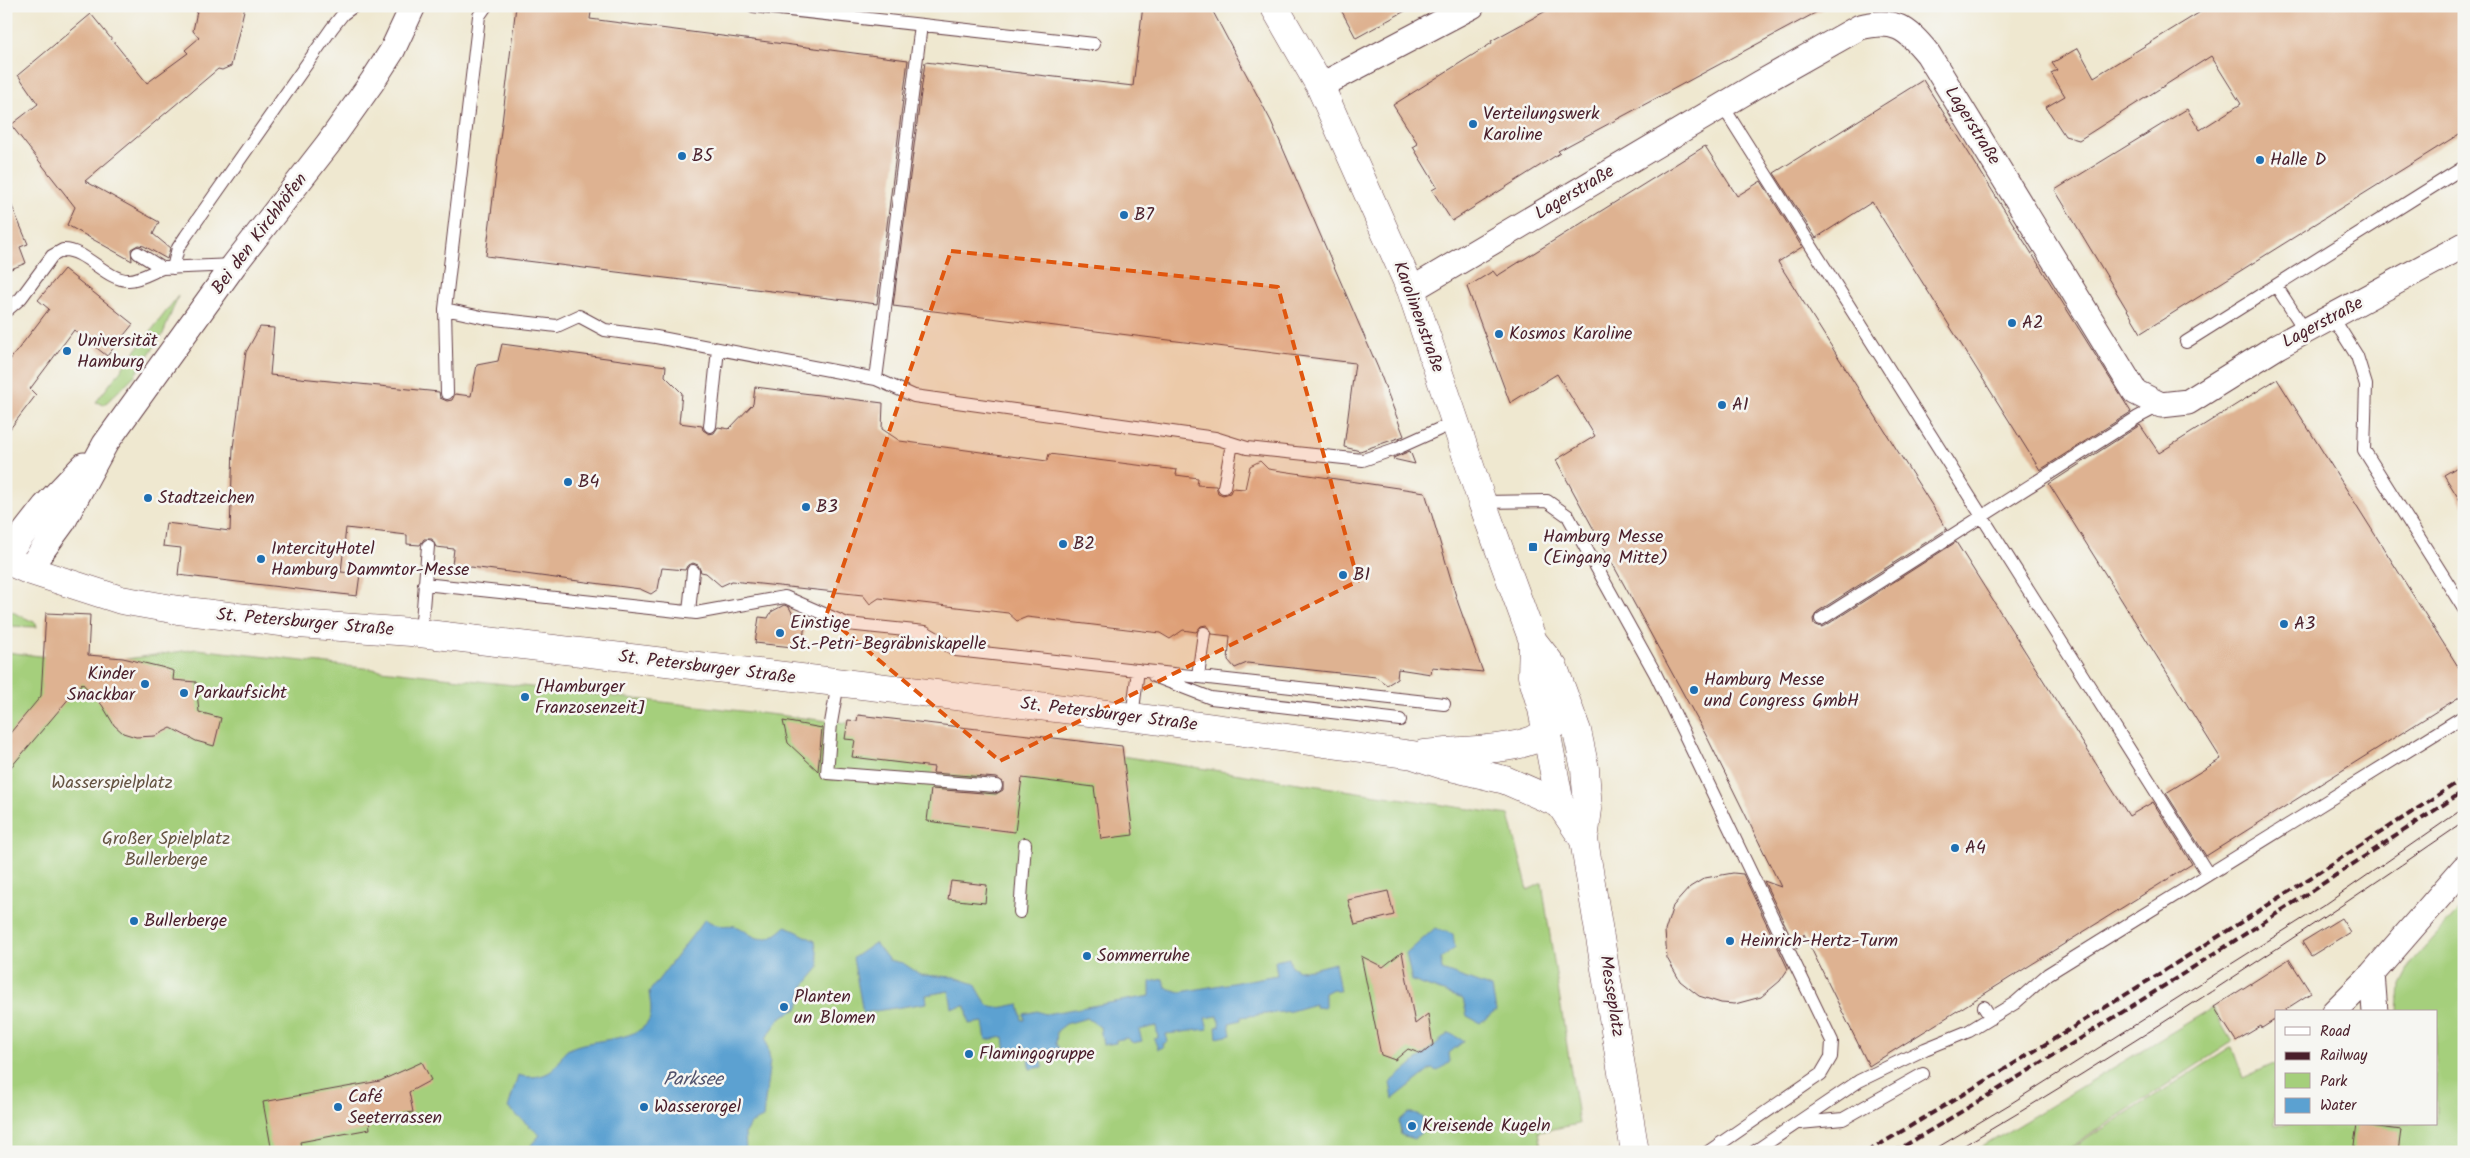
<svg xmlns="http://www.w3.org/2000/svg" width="2470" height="1158" font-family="Kalam,sans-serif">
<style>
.green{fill:#a5cf7b;stroke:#787753}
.water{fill:#5ba1d1;stroke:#52607e}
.building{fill:#deb291}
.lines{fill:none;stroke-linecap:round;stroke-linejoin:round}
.service-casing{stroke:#633d44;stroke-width:14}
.minor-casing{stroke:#633d44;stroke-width:27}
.tertiary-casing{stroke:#633d44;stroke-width:29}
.secondary-casing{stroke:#633d44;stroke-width:29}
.service{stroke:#fff;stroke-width:12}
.minor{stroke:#fff;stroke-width:25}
.tertiary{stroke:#fff;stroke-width:28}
.secondary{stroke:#fff;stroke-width:28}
.tram{stroke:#4a1f2b;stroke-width:1}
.rail{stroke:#4a1f2b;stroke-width:4;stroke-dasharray:8 4;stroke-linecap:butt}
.marked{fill:#e0560e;fill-opacity:0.2;stroke:#e0560e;stroke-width:4;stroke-dasharray:10 6;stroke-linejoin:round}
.poi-dot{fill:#1f6fb2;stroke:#f6f6f2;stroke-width:2}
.labels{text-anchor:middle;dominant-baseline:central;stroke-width:5;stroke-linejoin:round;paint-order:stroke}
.poi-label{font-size:18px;fill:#4a1f2b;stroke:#f6f6f2;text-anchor:start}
.street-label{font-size:18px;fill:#4a1f2b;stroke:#f6f6f2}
.park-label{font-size:18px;fill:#655443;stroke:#f6f6f2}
.water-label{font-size:19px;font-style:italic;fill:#51536d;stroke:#f6f6f2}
</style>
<rect width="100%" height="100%" fill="#f6f6f2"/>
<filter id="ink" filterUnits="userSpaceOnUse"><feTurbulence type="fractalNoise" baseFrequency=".02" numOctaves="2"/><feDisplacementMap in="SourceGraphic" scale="10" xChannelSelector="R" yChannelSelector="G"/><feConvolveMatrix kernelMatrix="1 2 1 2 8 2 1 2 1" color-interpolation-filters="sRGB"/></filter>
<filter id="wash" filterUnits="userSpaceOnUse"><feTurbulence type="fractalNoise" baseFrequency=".0096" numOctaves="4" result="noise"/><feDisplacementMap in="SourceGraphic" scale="20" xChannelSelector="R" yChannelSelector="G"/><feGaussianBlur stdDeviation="1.12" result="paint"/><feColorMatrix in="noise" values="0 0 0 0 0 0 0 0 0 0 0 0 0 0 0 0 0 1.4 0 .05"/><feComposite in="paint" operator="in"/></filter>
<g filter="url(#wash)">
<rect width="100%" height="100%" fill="#efe8d0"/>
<path class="green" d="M178 296 163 334 134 376 104 405 96 402Z
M6 609 36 623 37 627 6 626Z
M197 649 1075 749 1509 815 1528 890 1542 883 1579 1124 1538 1132 1542 1152H6V652L99 663Z
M2464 904V1152H2066L2232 1047 2243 1078 2276 1063V1124H2436V1012H2398L2400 985 2412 962Z
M2212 1008 2232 1042 2064 1152H1974Z"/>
<path class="water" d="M705 919C723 931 724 922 738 927 742 928 747 933 751 935 764 943 776 936 786 926L815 941 820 967 804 986 799 1008 781 1017 766 1038 770 1060 763 1118 750 1124 745 1133 746 1152H532L531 1145 540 1135 508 1108 518 1075C531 1079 549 1077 557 1065 562 1058 562 1052 571 1048 592 1038 635 1042 648 1022 653 1015 650 1001 649 992Z
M1435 928 1453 934 1455 948 1441 959 1442 970 1492 988 1496 1011 1480 1023 1467 1016 1463 999 1412 981 1406 954Z
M875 943 889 960 903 963 921 975 954 977 975 984C991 1012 988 1010 1019 1004L1022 1020H1025L1024 1014 1037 1011 1045 1014 1150 996V982L1164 979 1166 988 1181 992 1277 975 1275 961 1289 958 1291 966 1298 970 1312 969 1335 963 1340 991 1333 989 1325 993V1008L1315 1007V1004L1291 1011 1241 1017V1020L1229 1023 1231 1035 1217 1038 1216 1027 1220 1026 1218 1016 1205 1018 1208 1029 1166 1034 1168 1042 1163 1044 1164 1047 1158 1049 1154 1039 1158 1038 1156 1026 1139 1030 1142 1041 1133 1043 1127 1038 1116 1040V1043L1103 1045 1100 1027 1087 1018 1066 1024 1057 1031 1056 1044 1060 1050H1053L1054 1054 1041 1056 1043 1067 1030 1069 1028 1060H1033L1031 1049 1006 1053 1004 1037 986 1040 983 1022 969 1024 966 1006 952 1008 949 991 926 995 927 1003 863 1013 853 958Z
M1449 1033 1464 1041 1449 1053 1450 1062 1438 1071 1431 1069 1393 1099 1390 1083Z
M1409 1112 1422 1117 1424 1130 1414 1139 1401 1135 1399 1121Z"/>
<g id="blocks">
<path class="building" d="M198 6H245L231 66 222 70 218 69 85 181 159 222 153 234 170 248 167 259 144 246 138 245 131 249 132 261 67 225 75 207 11 125 38 104 18 75 91 14 147 83 188 53 185 50 199 38 193 31Z
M516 6H592L590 19 908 60 877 304 486 256Z
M1143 6H1210L1271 121 1378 368 1404 436 1360 451 1344 447 1355 363 893 306 925 62 1133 86Z
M1339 6H1414L1356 38Z
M1555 6H1828L1558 151 1560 153 1452 221 1432 190 1437 187 1413 147 1418 144 1393 105 1492 43 1491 41Z
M2210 6H2458L2464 16V131L2141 333 2055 190 2187 109 2200 130 2241 104 2211 56 2079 140 2065 136 2046 107 2065 96 2051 73 2057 70 2052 63 2078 48 2094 77Z
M1923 80 2131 412 2040 470 1872 202 1816 238 1774 173Z
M1705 146 1737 196 1761 181 1802 247 1778 262 1947 529 1817 612 1813 619 1814 624 1821 627 1825 626 1956 542 2129 816 2153 802 2192 864 1869 1066 1804 934 1797 949 1764 881 1781 887 1708 739 1556 460 1595 436 1557 374 1510 403 1467 287 1493 271 1497 276Z
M6 192 28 244 20 247 26 263 6 271Z
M64 269 133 324 107 356 74 330 30 389 36 395 6 434V365L49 309 38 300Z
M260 327 274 328 270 375 439 392 440 398 447 401 452 400 455 394 471 396 477 365 498 361 502 344 666 366 665 376 682 393 679 423 702 426 703 430 709 434 714 433 718 427 729 429 753 404 755 387 883 403 882 429 900 441 1047 461 1049 454 1177 470 1176 475 1198 478 1197 485 1216 486 1218 493 1223 495 1230 493 1232 488 1245 489 1250 466 1260 461 1268 469 1425 492 1458 603 1483 672 1432 667 1431 674 1398 669 1397 679 1387 685 1376 677 1247 663 1235 668 1228 660 1230 636 1212 634 1209 627 1206 625 1201 626 1196 632 1183 630 1170 639 1160 633 1027 617 1017 621 1008 613 879 598 870 604 863 595 732 581 721 586 706 573 701 572 698 565 693 563 687 566 685 570 662 568 658 589 651 594 640 589 471 567 463 572 452 565 454 549 436 547 432 539H424L420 545 407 544V535L346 528 341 572 360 574 357 596 178 575 181 548 163 546 166 523 230 531 233 448 246 352Z
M2277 379 2464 676V694L2206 856 2166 793 2221 759 2049 484 2140 425 2159 453Z
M1410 451 1415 464 1393 459V458Z
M2464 463V507L2444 475Z
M784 605 789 607 797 622 805 623 802 648 755 643 759 617 768 618 771 612Z
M46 613 90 615 88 655 123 658 161 667 174 671 173 680 196 682 199 712 221 718 214 746 196 741 171 728 155 736 136 737 123 733 114 725 102 705 82 683 6 773V738L41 696Z
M858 715 1122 746 1133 835 1101 839 1094 787 1022 778 1015 832 927 821 931 789 996 794 1003 790V782L997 778 933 773 934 767 852 757 855 740 845 739 848 720 857 721Z
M783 721 822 728 818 771 788 743Z
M1733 873 1743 874 1788 969 1780 981 1761 997 1735 1004 1721 1003 1699 996 1680 981 1667 958 1665 931 1673 906 1690 887 1705 878Z
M951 881 987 885 985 903 948 899Z
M1388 891 1394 915 1355 925 1348 900Z
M2341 918 2350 932 2311 956 2302 942Z
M1402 952 1415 1024 1428 1014 1433 1045 1422 1054 1408 1049 1395 1060 1381 1055 1361 956 1383 967Z
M2289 959 2311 993 2286 1009 2287 1012H2276V1019L2262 1028 2261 1026 2236 1041 2214 1007Z
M422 1062 431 1080 409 1092 413 1112 369 1120 370 1129 300 1142 302 1152H272L263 1102 380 1081Z
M2357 1124 2401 1130 2398 1152H2353Z"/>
</g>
</g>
<g filter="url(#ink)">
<use href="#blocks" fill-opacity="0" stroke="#633d44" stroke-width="1"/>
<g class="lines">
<g class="service-casing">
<path id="service" d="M753 6 1094 44
M1722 105 2208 874
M138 253 162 268 234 265
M173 268 178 248 186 236 332 28 343 14 354 6
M2277 287 2306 332
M445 309 479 16 486 6
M6 311 21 298 52 256 63 250C85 249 107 281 129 280 139 280 152 272 162 268
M2333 318 2357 356 2366 385 2364 450 2464 609
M2186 342 2464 167
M876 379 921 25
M447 393 445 309 486 318 557 326 579 316 605 330 656 337 876 379 914 396 1215 438 1247 448 1363 460 1395 449 1455 422
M710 426 718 349
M1224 487 1232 444
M1482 502 1547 501 1568 516 1655 673 1832 1041 1831 1057 1821 1074 1708 1152
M424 584 696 613 785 597 847 624 925 632 956 650 1444 704
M689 612 693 571
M1821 619 2138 417 2161 405
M421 633 428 546
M1154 676 1211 698 1400 720
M1198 676 1204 633
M838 683 831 723 827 773 996 786
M1132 717 1138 670
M1020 912 1025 844
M1984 1007 1991 1018
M1800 1123 1843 1119 1923 1074
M1754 1152 1859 1081 1925 1049 1969 1031 2015 1003 2048 974 2464 716"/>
</g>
<g class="minor-casing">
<path id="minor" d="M1320 86 1472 6
M1411 290 1759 84 1860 27C1894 18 1907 28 1928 54L2135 392 2161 405 2188 402 2278 346 2464 245
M6 556 45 506 84 465
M28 570 63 522 105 444 234 265 328 144 372 82 392 51 413 6
M2372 974 2375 1012
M2334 1012 2372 974 2464 868"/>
</g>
<g class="tertiary-casing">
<path id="tertiary" d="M6 560 28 570 121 600 178 610 298 624 411 632 1132 717 1413 755 1446 766 1505 780 1560 804
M1424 754C1456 750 1504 751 1533 740 1545 735 1555 725 1563 715"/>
</g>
<g class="secondary-casing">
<path id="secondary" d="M1274 6 1320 86 1411 290 1482 502 1533 641 1554 668 1577 731 1585 769 1588 809 1584 840 1635 1152
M1533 641 1532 676 1542 709 1560 804 1584 840"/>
</g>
<use href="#service" class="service"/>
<use href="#minor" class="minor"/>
<use href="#tertiary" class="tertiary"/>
<use href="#secondary" class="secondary"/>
<path class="tram" d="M1930 1152 2010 1104 2326 904 2464 808
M1953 1152C2128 1049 2297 937 2464 822"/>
<path class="rail" d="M1867 1152C2069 1032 2268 907 2464 778
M1894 1152C2088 1037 2276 915 2464 791"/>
</g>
</g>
<path class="marked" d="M951 251 1278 287 1358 581 1000 761 826 616Z"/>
<g class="poi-dot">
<circle cx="1473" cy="124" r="5"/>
<circle cx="682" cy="156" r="5"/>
<circle cx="2260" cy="160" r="5"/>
<circle cx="1124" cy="215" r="5"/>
<circle cx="2012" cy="323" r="5"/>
<circle cx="1499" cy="334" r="5"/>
<circle cx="67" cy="351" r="5"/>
<circle cx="1722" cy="405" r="5"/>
<circle cx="568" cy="482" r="5"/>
<circle cx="148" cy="498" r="5"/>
<circle cx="806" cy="507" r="5"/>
<circle cx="1063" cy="544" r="5"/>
<rect x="1528" y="542" width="10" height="10" rx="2.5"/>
<circle cx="261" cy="559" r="5"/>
<circle cx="1343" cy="575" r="5"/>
<circle cx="2284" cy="624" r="5"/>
<circle cx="780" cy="633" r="5"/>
<circle cx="145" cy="684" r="5"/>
<circle cx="1694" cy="690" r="5"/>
<circle cx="184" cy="693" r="5"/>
<circle cx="525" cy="697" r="5"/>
<circle cx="1955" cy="848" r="5"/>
<circle cx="134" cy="921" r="5"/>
<circle cx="1730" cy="941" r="5"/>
<circle cx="1087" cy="956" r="5"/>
<circle cx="784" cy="1007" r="5"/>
<circle cx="969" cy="1054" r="5"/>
<circle cx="338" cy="1107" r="5"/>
<circle cx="644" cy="1107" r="5"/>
<circle cx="1412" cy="1126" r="5"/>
</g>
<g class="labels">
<g class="poi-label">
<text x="1483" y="114">Verteilungswerk<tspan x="1483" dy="21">Karoline</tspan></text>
<text x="692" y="156">B5</text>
<text x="2270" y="160">Halle D</text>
<text x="1134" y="215">B7</text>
<text x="2022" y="323">A2</text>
<text x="1509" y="334">Kosmos Karoline</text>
<text x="77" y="341">Universität<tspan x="77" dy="21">Hamburg</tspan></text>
<text x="1732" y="405">A1</text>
<text x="578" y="482">B4</text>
<text x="158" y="498">Stadtzeichen</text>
<text x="816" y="507">B3</text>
<text x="1543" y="537">Hamburg Messe<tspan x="1543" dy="21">(Eingang Mitte)</tspan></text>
<text x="1073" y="544">B2</text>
<text x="271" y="549">IntercityHotel<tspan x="271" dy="21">Hamburg Dammtor-Messe</tspan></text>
<text x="1353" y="575">B1</text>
<text x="790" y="623">Einstige<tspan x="790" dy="21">St.-Petri-Begräbniskapelle</tspan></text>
<text x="2294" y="624">A3</text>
<text x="135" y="674" text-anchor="end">Kinder<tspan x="135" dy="21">Snackbar</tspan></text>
<text x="1704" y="680">Hamburg Messe<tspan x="1704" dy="21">und Congress GmbH</tspan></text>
<text x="535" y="687">[Hamburger<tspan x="535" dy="21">Franzosenzeit]</tspan></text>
<text x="194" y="693">Parkaufsicht</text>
<text x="1965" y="848">A4</text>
<text x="144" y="921">Bullerberge</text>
<text x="1740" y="941">Heinrich-Hertz-Turm</text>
<text x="1097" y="956">Sommerruhe</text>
<text x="794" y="997">Planten<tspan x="794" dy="21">un Blomen</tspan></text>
<text x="979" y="1054">Flamingogruppe</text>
<text x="348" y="1097">Café<tspan x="348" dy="21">Seeterrassen</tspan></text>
<text x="654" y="1107">Wasserorgel</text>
<text x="1422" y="1126">Kreisende Kugeln</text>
</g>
<g class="street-label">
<text transform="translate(1972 126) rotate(58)">Lagerstraße</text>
<text transform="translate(1575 193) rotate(-31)">Lagerstraße</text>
<text transform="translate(260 234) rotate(-53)">Bei den Kirchhöfen</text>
<text transform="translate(1418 317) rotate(70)">Karolinenstraße</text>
<text transform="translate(2323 323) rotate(-28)">Lagerstraße</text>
<text transform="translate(305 623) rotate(5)">St. Petersburger Straße</text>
<text transform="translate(707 668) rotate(7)">St. Petersburger Straße</text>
<text transform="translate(1109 715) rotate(7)">St. Petersburger Straße</text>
<text transform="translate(1611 996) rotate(81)">Messeplatz</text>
</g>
<g class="park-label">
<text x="112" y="783">Wasserspielplatz</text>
<text x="166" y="839">Großer Spielplatz<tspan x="166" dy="21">Bullerberge</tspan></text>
</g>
<g class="water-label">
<text x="693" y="1080">Parksee</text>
</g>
</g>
<rect width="2470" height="1158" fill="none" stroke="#f6f6f2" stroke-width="25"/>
<rect x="2275" y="1010" width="162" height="115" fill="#f6f6f2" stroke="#b1a0a2"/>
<rect x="2285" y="1027" width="25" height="8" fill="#ffffff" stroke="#b1a0a2"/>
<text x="2320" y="1036" font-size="15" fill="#4a1f2b">Road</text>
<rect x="2285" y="1052" width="25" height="8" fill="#4a1f2b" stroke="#b1a0a2"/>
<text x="2320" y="1060" font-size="15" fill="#4a1f2b">Railway</text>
<rect x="2285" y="1073" width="25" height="15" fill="#a5cf7b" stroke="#b1a0a2"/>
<text x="2320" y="1086" font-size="15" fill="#4a1f2b">Park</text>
<rect x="2285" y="1098" width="25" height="15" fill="#5ba1d1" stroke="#b1a0a2"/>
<text x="2320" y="1110" font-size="15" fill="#4a1f2b">Water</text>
</svg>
